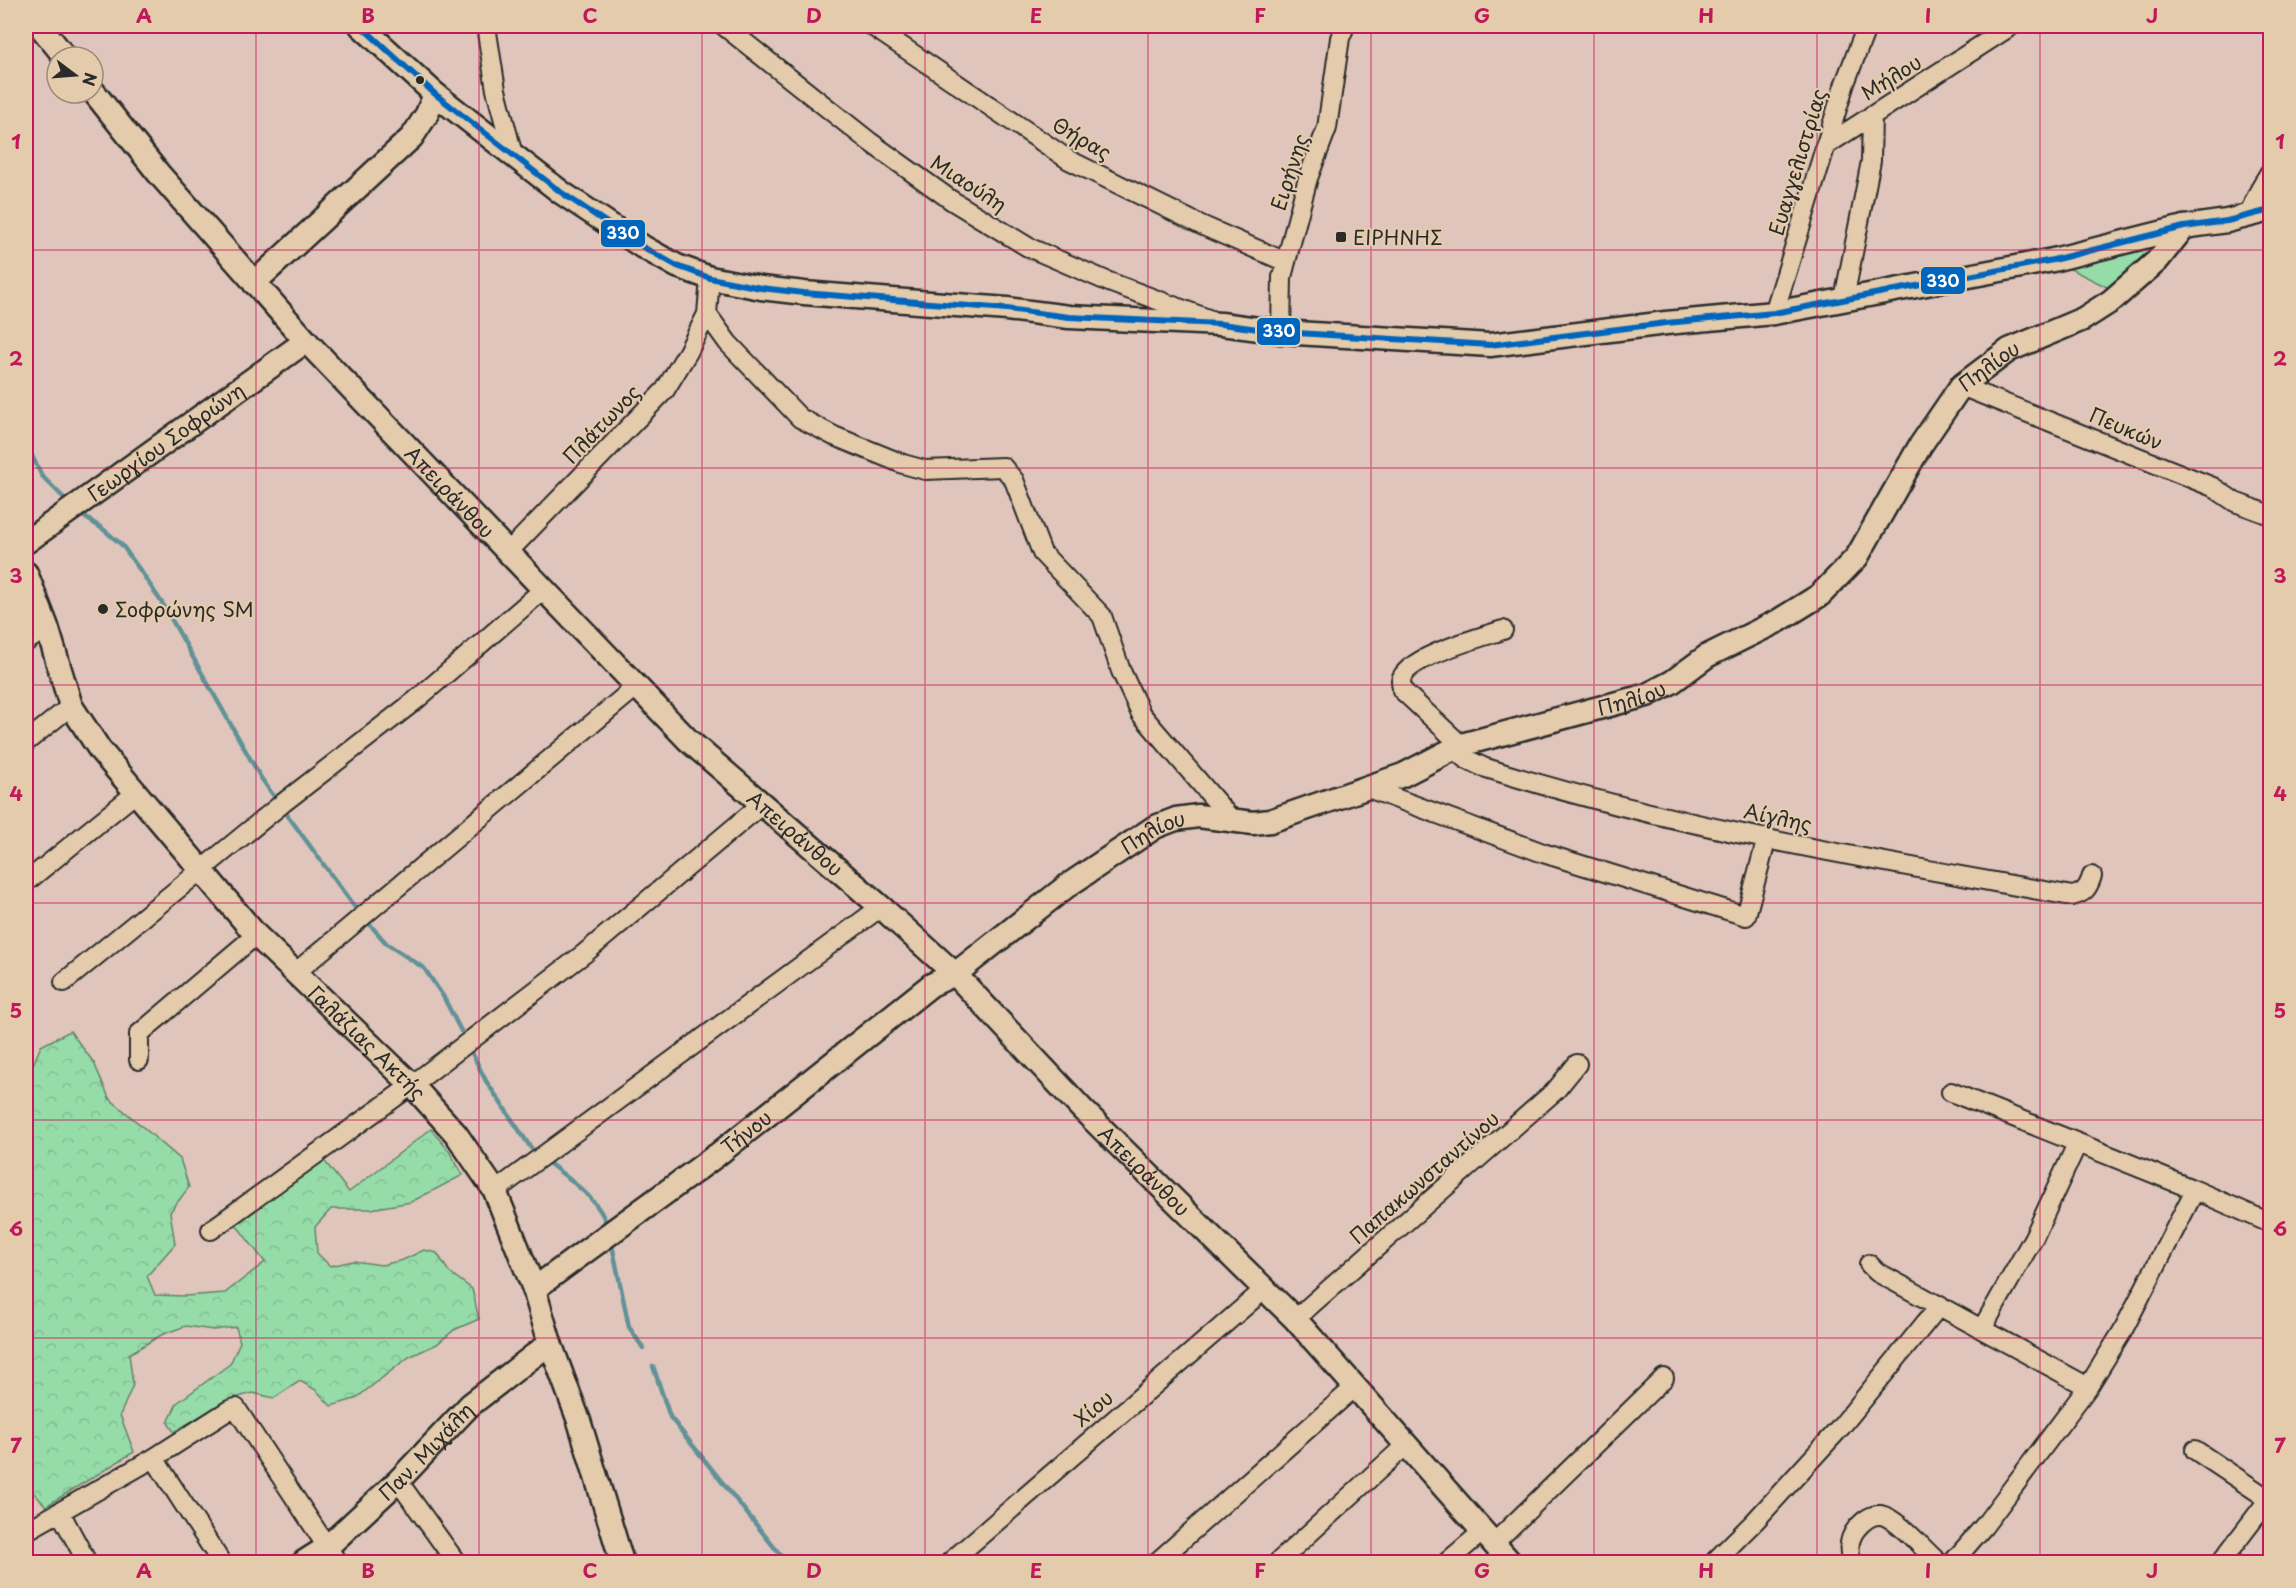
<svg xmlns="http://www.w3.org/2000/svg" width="2296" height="1588" font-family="'Playpen Sans',sans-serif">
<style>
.grass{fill:#96dca9;stroke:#60846a;stroke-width:1.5}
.forest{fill:url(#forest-crowns);stroke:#60846a;stroke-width:1.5}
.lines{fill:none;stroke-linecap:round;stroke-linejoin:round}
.stream{stroke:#619297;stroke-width:4.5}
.minor-casing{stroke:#2b2b2b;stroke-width:22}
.tertiary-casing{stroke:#2b2b2b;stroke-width:27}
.minor{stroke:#e3cbac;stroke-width:18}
.tertiary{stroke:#e3cbac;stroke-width:22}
.bus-1-casing{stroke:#e3cbac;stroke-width:10}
.bus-1{stroke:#0065bd;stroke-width:6}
.grid{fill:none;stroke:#c2185b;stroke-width:1.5;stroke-opacity:0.55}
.bus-dot{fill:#2b2b2b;stroke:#e3cbac;stroke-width:2}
.labels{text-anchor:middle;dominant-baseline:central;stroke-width:4.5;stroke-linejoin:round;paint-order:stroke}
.street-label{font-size:20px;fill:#2b2b2b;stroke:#e3cbac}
.poi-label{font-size:20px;fill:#2b2b2b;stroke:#e3cbac;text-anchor:start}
.line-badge{stroke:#e3cbac;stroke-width:2}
.badge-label{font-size:16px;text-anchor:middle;font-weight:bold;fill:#fff}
.neatline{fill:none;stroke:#c2185b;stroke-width:2}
.grid-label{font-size:20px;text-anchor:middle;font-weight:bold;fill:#c2185b}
</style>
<defs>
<pattern id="forest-crowns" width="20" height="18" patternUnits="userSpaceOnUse" patternTransform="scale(1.5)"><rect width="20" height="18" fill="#96dca9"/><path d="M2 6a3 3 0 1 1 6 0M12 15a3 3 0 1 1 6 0" fill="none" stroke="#81bd92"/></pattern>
</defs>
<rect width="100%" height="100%" fill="#e0c5bc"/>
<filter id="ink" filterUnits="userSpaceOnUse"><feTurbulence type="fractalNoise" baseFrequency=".0167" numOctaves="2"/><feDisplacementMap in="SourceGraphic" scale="12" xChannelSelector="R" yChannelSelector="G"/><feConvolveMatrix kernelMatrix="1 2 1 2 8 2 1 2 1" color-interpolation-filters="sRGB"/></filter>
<g filter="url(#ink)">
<path class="grass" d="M2158 242 2109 288 2064 266Z"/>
<path class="forest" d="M70 1031 94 1063 109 1098 180 1159 189 1187 170 1212 175 1244 147 1276 155 1295 185 1296 225 1293 265 1262 233 1221 322 1158 349 1192 431 1129 449 1151 463 1175 411 1202 371 1209H331L315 1227 317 1253 330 1266 353 1261 382 1265 403 1260 424 1250 437 1253 449 1272 472 1289 479 1319 454 1330 437 1344 409 1357 355 1399 331 1406 316 1390 300 1381 274 1398 253 1393 227 1400 174 1432 168 1423 177 1403 230 1364 240 1342 236 1327 213 1330 186 1326 163 1334 129 1354 133 1385 120 1415 134 1452 46 1506 26 1485V1081L41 1046Z"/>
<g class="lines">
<path class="stream" d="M26 444 42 476 63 497
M80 514 103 529 122 545 142 573 164 606 261 778 278 802
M283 809 359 913
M365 919 387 944 424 968 443 996 461 1031
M473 1055 486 1081 531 1148 538 1153
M544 1159C565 1177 600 1198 607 1226
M611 1240 629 1327 643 1348
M653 1366 670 1417 786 1562"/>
<g class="minor-casing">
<path id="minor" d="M486 26 496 90 513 155
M724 26 870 142 951 200 1028 247 1109 282 1211 320
M872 26 1069 160 1201 225 1286 262
M1825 146 2011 26
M2248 215 2262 185 2270 172
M710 278 707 314 728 343 800 418 834 436 903 464 925 470 1003 467 1014 480 1042 553 1102 616 1121 671 1141 714 1231 819
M1844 299 1871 161 1872 115
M1774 313 1845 83 1867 26
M1281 332 1282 277 1308 178 1327 128 1340 38 1345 26
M1961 386 2213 487 2235 502 2270 515
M508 552 665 390 688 352 707 314
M26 642 47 627
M26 742 71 706
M1461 745 1402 690C1402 687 1401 683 1401 680 1406 657 1482 637 1503 630
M1452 748 1466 759 1483 767C1675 828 1875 860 2072 896 2085 893 2088 888 2092 876
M1368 788 1543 853 1746 916 1767 838
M26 882 137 792
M295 973 637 686
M64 982 283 803 416 700 544 589
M139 1060V1034L256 935
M1951 1092 2195 1190 2270 1223
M495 1191 881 907
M211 1230 412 1085 585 953 761 805
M1869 1264 1877 1272 2088 1387
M1295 1319 1556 1090 1577 1064
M1982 1329 2034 1237 2077 1144
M2195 1450 2270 1500
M154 1458 221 1562
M398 1481 456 1562
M60 1512 87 1562
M26 1531 154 1458 229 1410 236 1408 337 1562
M1493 1544 1664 1378
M950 1562 1266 1288
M1157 1562 1355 1387
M1278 1562 1406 1445
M1447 1562 1482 1532
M1714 1562 1755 1521 1840 1428 1940 1305
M1852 1562C1848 1550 1848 1539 1857 1528 1863 1521 1872 1514 1881 1515 1897 1518 1925 1551 1938 1562
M1953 1562 1984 1526 2088 1387 2122 1332 2195 1190
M2221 1562 2269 1499"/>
</g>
<g class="tertiary-casing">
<g id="tertiary">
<path d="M40 26 65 57"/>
<path d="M361 26 435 94 513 155 562 193 643 247 677 266 710 278 761 288 804 293 1007 309 1069 317 1221 324 1281 332 1490 345 1666 323 1774 313 2053 260 2184 227 2227 221 2270 210"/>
<path id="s1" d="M93 91 159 174 306 341 688 740 881 907 955 974 1083 1110 1295 1319 1510 1562"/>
<path d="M254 283 412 137 427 114 435 94"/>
<path id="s2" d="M26 542 306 341"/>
<path id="s3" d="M26 573 47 627 71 706 100 750 256 935 412 1085 456 1134 495 1191 534 1289 550 1343 579 1421 622 1562"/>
<path id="s4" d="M534 1289 717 1155 931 985 955 974 1067 886 1155 827 1176 819 1198 816 1253 823 1270 821 1403 775 1461 745 1647 695 1672 682 1707 656 1778 621 1820 595 1857 557 1920 446 1961 386 2009 350 2083 319 2111 301 2157 261 2184 227"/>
<path id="s5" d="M304 1562 326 1548 398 1481 470 1405 550 1343"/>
</g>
</g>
<use href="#minor" class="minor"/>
<use href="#tertiary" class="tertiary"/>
<g class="bus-1-casing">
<path id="bus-1" d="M361 26 435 94 562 193 643 247 677 266 710 278 761 288 804 293 1007 309 1069 317 1221 324 1281 332 1490 345 1666 323 1774 313 2053 260 2184 227 2227 221 2270 210"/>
</g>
<use href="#bus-1" class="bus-1"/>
</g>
</g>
<path class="grid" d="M256 26V1562M479 26V1562M702 26V1562M925 26V1562M1148 26V1562M1371 26V1562M1594 26V1562M1817 26V1562M2040 26V1562M26 250H2270M26 468H2270M26 685H2270M26 903H2270M26 1120H2270M26 1338H2270"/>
<g class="bus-dot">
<circle cx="420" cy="80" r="5"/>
<rect x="1335" y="231" width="12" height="12" rx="3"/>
<circle cx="103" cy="609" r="6"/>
</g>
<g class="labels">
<g class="street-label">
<text transform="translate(1891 77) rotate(-32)">Μήλου</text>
<text transform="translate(1082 138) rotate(30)">Θήρας</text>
<text transform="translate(1797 162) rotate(-73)">Ευαγγελιστρίας</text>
<text transform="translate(1289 172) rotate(-72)">Ειρήνης</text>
<text transform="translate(969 183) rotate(33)">Μιαούλη</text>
<text stroke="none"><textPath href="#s4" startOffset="1779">Πηλίου</textPath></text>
<text transform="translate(601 424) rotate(-46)">Πλάτωνος</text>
<text transform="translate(2126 428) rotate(23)">Πευκών</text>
<text stroke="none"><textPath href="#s2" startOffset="172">Γεωργίου Σοφρώνη</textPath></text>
<text stroke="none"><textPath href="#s1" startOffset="537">Απειράνθου</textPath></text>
<text stroke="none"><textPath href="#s4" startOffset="1275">Πηλίου</textPath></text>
<text transform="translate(1778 817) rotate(12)">Αίγλης</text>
<text stroke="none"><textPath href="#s1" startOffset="1023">Απειράνθου</textPath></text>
<text stroke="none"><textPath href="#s4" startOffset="771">Πηλίου</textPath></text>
<text stroke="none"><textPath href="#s3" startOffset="590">Γαλάζιας Ακτής</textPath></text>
<text stroke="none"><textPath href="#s4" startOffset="264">Τήνου</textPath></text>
<text stroke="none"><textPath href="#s1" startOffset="1509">Απειράνθου</textPath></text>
<text transform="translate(1424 1177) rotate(-41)">Παπακωνσταντίνου</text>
<text transform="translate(1093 1408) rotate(-40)">Χίου</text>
<text stroke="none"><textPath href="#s5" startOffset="165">Παν. Μιχάλη</textPath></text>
</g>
<g class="poi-label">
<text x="1353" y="237">ΕΙΡΗΝΗΣ</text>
<text x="115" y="609">Σοφρώνης SM</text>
</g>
</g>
<g class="line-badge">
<rect x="600" y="219" width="46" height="29" rx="6" fill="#0065bd"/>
<rect x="1920" y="266" width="46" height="29" rx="6" fill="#0065bd"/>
<rect x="1256" y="317" width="45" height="29" rx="6" fill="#0065bd"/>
</g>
<g class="badge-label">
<text x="623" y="239">330</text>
<text x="1943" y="287">330</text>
<text x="1279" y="337">330</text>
</g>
<rect width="2296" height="1588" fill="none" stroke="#e3cbac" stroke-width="66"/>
<g transform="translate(75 75) rotate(106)"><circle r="28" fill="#e3cbac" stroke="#998b78" stroke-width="1.5"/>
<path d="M0-4.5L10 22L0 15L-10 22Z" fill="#2b2b2b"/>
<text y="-9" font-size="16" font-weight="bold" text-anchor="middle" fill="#2b2b2b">N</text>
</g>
<rect x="33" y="33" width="2230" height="1522" class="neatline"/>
<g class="grid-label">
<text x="144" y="23">A</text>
<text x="368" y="23">B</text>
<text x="590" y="23">C</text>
<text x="814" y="23">D</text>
<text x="1036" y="23">E</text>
<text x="1260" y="23">F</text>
<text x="1482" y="23">G</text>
<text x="1706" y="23">H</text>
<text x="1928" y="23">I</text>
<text x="2152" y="23">J</text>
<text x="16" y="149">1</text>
<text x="2280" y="149">1</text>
<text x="16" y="366">2</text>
<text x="2280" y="366">2</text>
<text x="16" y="583">3</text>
<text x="2280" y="583">3</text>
<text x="16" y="801">4</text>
<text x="2280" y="801">4</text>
<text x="16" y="1018">5</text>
<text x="2280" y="1018">5</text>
<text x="16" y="1236">6</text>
<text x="2280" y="1236">6</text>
<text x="16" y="1453">7</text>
<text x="2280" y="1453">7</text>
<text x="144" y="1578">A</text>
<text x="368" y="1578">B</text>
<text x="590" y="1578">C</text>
<text x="814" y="1578">D</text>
<text x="1036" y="1578">E</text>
<text x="1260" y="1578">F</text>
<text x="1482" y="1578">G</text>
<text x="1706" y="1578">H</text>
<text x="1928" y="1578">I</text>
<text x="2152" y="1578">J</text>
</g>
</svg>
